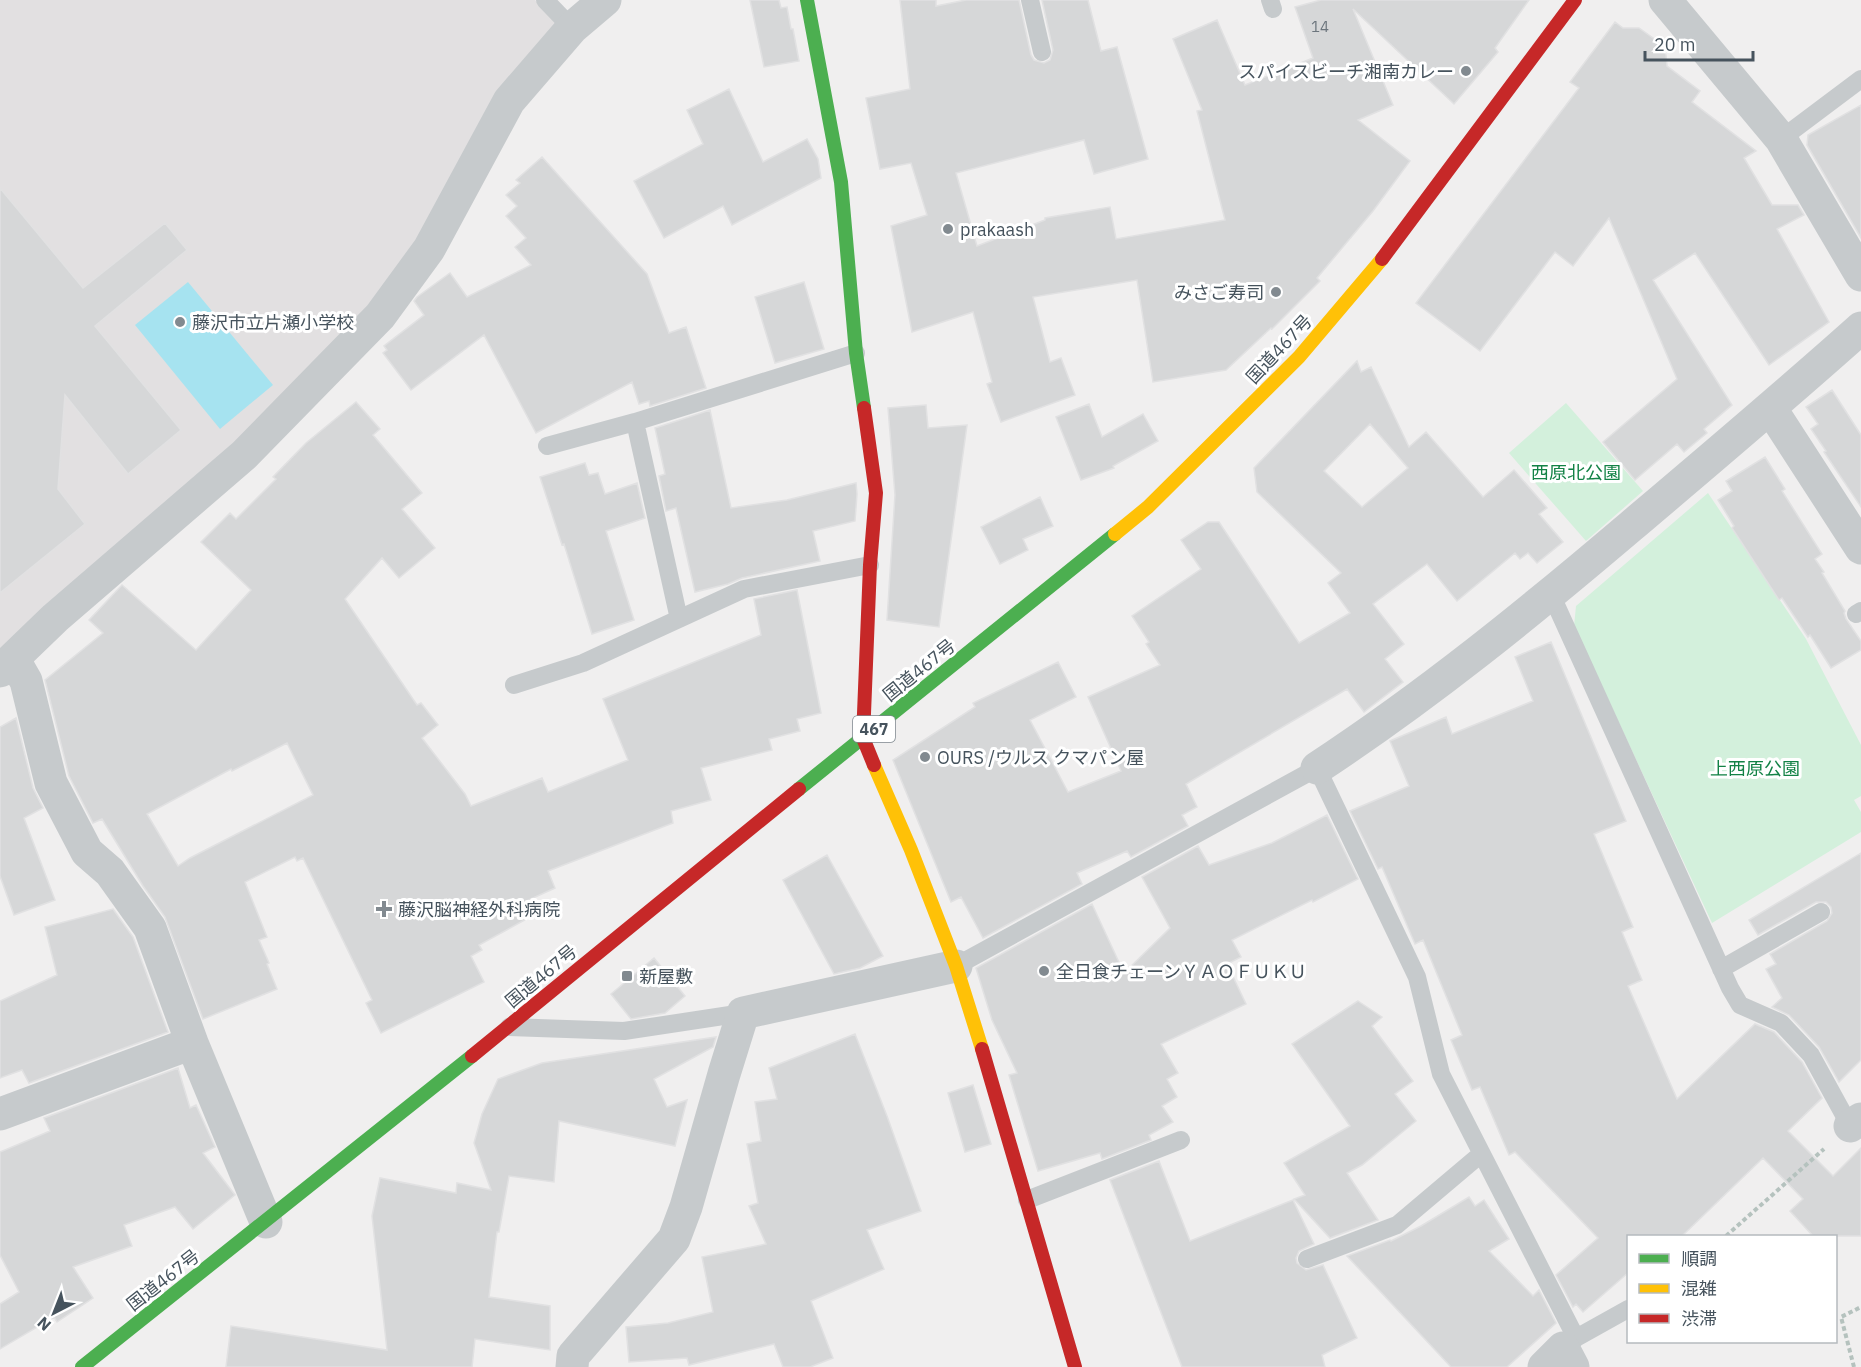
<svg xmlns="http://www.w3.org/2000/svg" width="1861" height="1367" font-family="'IBM Plex Sans','Noto Sans JP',sans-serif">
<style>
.education{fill:#e2e0e1}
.green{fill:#d3f0dc}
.water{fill:#a6e3f0}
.building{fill:#d6d7d8;stroke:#e1e1e2;stroke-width:1.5;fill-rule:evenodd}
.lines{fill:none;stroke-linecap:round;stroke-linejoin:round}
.path{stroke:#b5c2be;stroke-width:4;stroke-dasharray:4.5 3;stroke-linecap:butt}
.lane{stroke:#c6cacc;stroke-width:18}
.street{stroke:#c6cacc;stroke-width:33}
.fast{stroke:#4caf50;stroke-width:14}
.slow{stroke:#ffc107;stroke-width:14}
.jam{stroke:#c62828;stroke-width:14}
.poi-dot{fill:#828a90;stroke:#fff;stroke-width:2}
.labels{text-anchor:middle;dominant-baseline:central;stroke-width:6;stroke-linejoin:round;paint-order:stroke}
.number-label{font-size:15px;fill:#6c757d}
.shield{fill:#fff;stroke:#7e878e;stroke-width:1.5}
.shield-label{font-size:16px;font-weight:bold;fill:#46535d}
.poi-label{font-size:18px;fill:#46535d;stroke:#fff;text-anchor:start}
.street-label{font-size:18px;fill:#46535d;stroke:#fff}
.park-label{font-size:18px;fill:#138246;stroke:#fff}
</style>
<rect width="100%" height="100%" fill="#f0efef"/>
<path class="education" d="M0 0H535L559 26 402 274 319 369 0 654Z"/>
<path class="green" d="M1566 403 1643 491 1586 541 1509 453Z
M1708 493 1806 639 1861 745V796L1854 800 1861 812V832L1712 923 1574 626 1576 606Z"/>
<path class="water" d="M188 282 273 385 220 429 135 325Z"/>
<path class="building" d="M750 0H779L781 8 787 7 791 29H793L799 61 764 67Z
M900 0H936V6L966 0H1019L1031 55 1034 60 1044 63 1050 60 1053 50 1042 0H1088L1101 51 1117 47 1148 159 1094 174 1084 140 956 173 977 246 1045 220V218L1110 207 1116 239 1225 220 1197 111 1202 110 1173 39 1217 20 1245 85 1313 58 1295 7 1321 0H1529L1495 48 1498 52 1454 104 1353 9 1393 105 1358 120 1410 161 1373 211 1317 278 1320 281 1272 329 1271 328 1226 370 1153 382 1137 280 1033 297 1050 362 1061 358 1075 395 1001 422 987 384 992 382 973 312 912 332 891 226 927 215 911 163 880 169 866 98 910 89Z
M1615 22 1623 28H1639L1660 43 1666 55 1667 66 1700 91 1692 102 1756 151 1744 158 1772 205H1798L1804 215 1777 229 1829 322 1769 365 1695 253 1653 280 1732 405 1704 429 1707 433 1684 452 1677 444 1635 480 1603 442 1677 379 1609 218 1573 266 1555 252 1480 351 1416 303 1579 88 1570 82Z
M729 89 763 162 807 139 818 159 821 178 732 225 723 206 664 238 634 181 703 144 687 110Z
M1861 105V238L1807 145 1808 135Z
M542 157 647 274 669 333 686 327 706 388 650 406 649 401 639 404 632 382 536 433 484 335 411 390 383 353 387 350 384 346 424 315 414 301 417 297 450 273 467 297 531 265 515 247 526 238 506 216 517 206 506 195 520 183 516 180Z
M0 188 83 288 165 223 187 250 95 326 181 430 128 474 65 395 58 489 85 524 0 593Z
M804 282 824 349 775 363 755 297Z
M1357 361 1361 372 1371 367 1409 447 1426 432 1483 497 1514 470 1547 508 1539 514 1563 542 1537 563 1528 553 1520 559 1515 553 1457 601 1427 564 1373 604 1404 644 1385 659 1403 682 1364 712 1347 689 1186 784 1197 807 1182 815 1188 826 1131 857 1127 851 1077 873 1082 884 983 938 961 897 951 902 893 760 975 707 973 703 1058 662 1076 697 1030 720 1068 792 1121 771 1088 697 1160 665 1146 644 1149 642 1132 616 1201 569 1181 540 1208 522H1219L1299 643 1350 613 1328 583 1341 573 1257 492 1254 468ZM1370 424 1408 468 1362 507 1324 471Z
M1832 390 1861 435V507L1824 452 1826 451 1811 429 1818 424 1806 407Z
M356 402 380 429 373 435 422 493 402 509 435 548 399 578 382 558 345 599 417 705 421 703 438 725 422 738 465 794 471 806 542 778 548 792 628 760 603 699 761 635 754 599 797 590 821 713 797 719 800 731 769 739 772 750 701 768 711 800 671 811 673 823 548 871 555 888 524 902 532 916 479 945 482 950 471 956 484 982 381 1033 366 1003 372 1000 303 858 297 861 295 857 245 882 267 937 259 940 269 963 267 964 277 989 203 1019 165 917 143 886 102 819 93 823 69 776 45 680 103 633 89 620 122 585 196 650 251 590 201 542 230 513 236 519 276 479 273 477 306 443ZM287 743 313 795 190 858 178 866 147 814 231 769 232 771Z
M1089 404 1102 437 1143 414 1158 441 1113 466 1114 468 1081 480 1056 417Z
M926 405 928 428 967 425 939 627 887 620 895 495 888 408Z
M710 410 731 508 787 500 856 483 857 494 855 521 813 531 820 561 742 578 728 584 695 592 676 508 666 511 659 476 665 474 655 428Z
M1765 457 1785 489 1782 491 1822 554 1815 559 1824 572 1822 573 1845 611 1844 613 1846 619 1861 641V650L1831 668 1810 635 1808 637 1782 598 1779 600 1732 528 1734 526 1718 500 1732 491 1726 481Z
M585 463 589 475 598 473 605 494 637 483 645 518 606 531 634 620 592 634 564 544 562 545 540 477Z
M1040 497 1053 526 1023 539 1028 550 1000 564 981 527Z
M1551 642 1626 821 1594 834 1633 927 1622 932 1642 980 1628 986 1677 1099 1755 1024 1774 1032 1802 1062 1822 1098 1788 1131 1833 1176 1861 1148V1236H1813L1790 1211 1803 1199 1763 1158 1682 1236H1629V1272L1583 1312 1576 1304 1573 1307 1556 1275 1598 1238 1515 1152 1509 1155 1480 1087 1472 1090 1451 1040 1462 1035 1423 940 1415 944 1382 867 1378 869 1350 811 1409 786 1390 741 1446 717 1452 734 1533 701 1515 657Z
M16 718 33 788 43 808 24 818 55 900 14 915 0 876V727Z
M1327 815 1358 879 1313 902 1312 900 1232 940 1241 957 1227 964 1246 1004 1161 1044 1178 1073 1167 1079 1177 1097 1162 1106 1173 1122 1149 1135 1151 1140 1102 1159 1100 1153 1038 1171 1009 1075 1017 1073 992 1020 976 968 1092 904 1124 973 1170 928 1142 877 1198 846 1209 865 1272 843Z
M1861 853V1060L1839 1082 1819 1047 1789 1015 1772 1007 1782 998 1766 969 1776 964 1770 954 1827 921 1832 913 1831 907 1826 902H1816L1758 935 1749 920Z
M827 855 883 956 860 968 834 974 783 880Z
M113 909 133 937 168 1032 29 1083 22 1070 0 1078V1001L57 975 45 927Z
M654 958 685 996 665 1013 631 1019 611 994Z
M1358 1001 1382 1017 1372 1026 1413 1081 1395 1094 1416 1121 1362 1165 1347 1173 1378 1220 1330 1238 1294 1199 1305 1195 1284 1163 1350 1126 1292 1044Z
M855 1034 887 1116 921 1211 867 1230 884 1269 811 1301 833 1358 810 1367H783L774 1344 689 1365 687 1358 629 1362 626 1327 668 1323 713 1312 702 1257 766 1244 749 1206 758 1203 747 1144 761 1141 755 1102 777 1099 769 1068Z
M716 1037 713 1047 654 1079 667 1107 687 1100 675 1146 559 1121 554 1182 509 1176 499 1232H497L489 1297 550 1306V1350L475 1339 472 1367H226L231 1326 387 1350 372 1216 380 1178 456 1193 457 1183 491 1190 474 1143 482 1114 498 1079 542 1063Z
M178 1068 190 1108 196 1105 215 1147 203 1153 235 1195 193 1229 175 1207 124 1225 132 1246 73 1267 93 1298 57 1322 54 1317 0 1349V1304L19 1292 0 1255V1152L50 1131 44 1118Z
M973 1085 991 1144 965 1152 948 1093Z
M1159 1161 1190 1241 1293 1200 1314 1244 1299 1251 1296 1258 1297 1263 1306 1270 1323 1265 1357 1338 1322 1355 1325 1367H1182L1110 1180Z
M1469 1197 1475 1206 1484 1200 1509 1239 1489 1251 1533 1296 1539 1290 1556 1323 1507 1367H1451L1347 1256 1390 1240 1391 1241 1421 1226Z"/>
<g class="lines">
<path class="path" d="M1726 1236 1824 1149
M1854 1367 1841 1317 1861 1307"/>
<path class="lane" d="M545 0 572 28
M1030 0 1042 52
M1270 0 1273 9
M1781 139 1861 79
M635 422 679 619
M547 446 635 422 856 353
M1551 594 1730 988 1740 1005 1781 1023 1811 1055 1850 1126
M1856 614 1861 611
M514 685 583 663 744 589 870 565
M956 966 1317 768 1417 977 1441 1074 1576 1338 1563 1348
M1721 969 1821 912
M509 1027 624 1031 743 1013
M1027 1200 1181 1140
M1307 1259 1397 1225 1481 1154
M1576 1338 1628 1309"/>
<path class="street" d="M1665 0 1781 139 1861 275
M1771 409 1861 548
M14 660 26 681 51 783 87 852 110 872 150 928 192 1043
M0 671 55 618 244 455 380 316 429 249 509 101 572 28 605 0
M1317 768C1428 695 1530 612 1630 527 1708 461 1785 396 1861 328
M0 1114 192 1043 266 1222
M1850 1126 1861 1119
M572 1367 573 1356 674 1239 686 1207 724 1074 743 1013 956 966
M1544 1367 1563 1348 1573 1367"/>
<path class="fast" d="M807 0 841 182 856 353 864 408
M799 789 1115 534
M82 1367 472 1056"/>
<path class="slow" d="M1115 534 1148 507 1299 357 1382 259
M874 765 911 850 956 966 982 1049"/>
<path class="jam" d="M1382 259 1575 0
M864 408 876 493 870 565 863 738 874 765
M982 1049 1075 1367
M472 1056 799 789"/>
</g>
<g class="poi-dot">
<circle cx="1466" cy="71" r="6"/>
<circle cx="948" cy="229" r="6"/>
<circle cx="1276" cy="292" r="6"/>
<circle cx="180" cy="322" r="6"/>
<circle cx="925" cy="757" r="6"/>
<path d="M381 900h6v6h6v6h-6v6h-6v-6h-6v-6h6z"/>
<circle cx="1044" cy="971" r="6"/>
<rect x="621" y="970" width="12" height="12" rx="3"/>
</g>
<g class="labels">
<g class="number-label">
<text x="1320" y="26">14</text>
</g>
<rect class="shield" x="853" y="716" width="42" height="26" rx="4.5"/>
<g class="shield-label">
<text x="874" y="729">467</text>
</g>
<g class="poi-label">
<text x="1454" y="71" text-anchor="end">スパイスビーチ湘南カレー</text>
<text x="960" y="229">prakaash</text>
<text x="1264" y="292" text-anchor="end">みさご寿司</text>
<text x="192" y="322">藤沢市立片瀬小学校</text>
<text x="937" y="757">OURS /ウルス クマパン屋</text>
<text x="398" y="909">藤沢脳神経外科病院</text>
<text x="1056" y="971">全日食チェーンＹＡＯＦＵＫＵ</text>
<text x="639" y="976">新屋敷</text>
</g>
<g class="street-label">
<text transform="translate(1279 349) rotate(-47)">国道467号</text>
<text transform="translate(919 670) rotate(-39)">国道467号</text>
<text transform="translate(541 976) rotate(-40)">国道467号</text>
<text transform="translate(163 1280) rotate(-38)">国道467号</text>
</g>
<g class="park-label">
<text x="1576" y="472">西原北公園</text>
<text x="1755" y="768">上西原公園</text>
</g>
</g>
<rect x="1627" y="1235" width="210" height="108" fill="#ffffff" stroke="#b5babe" stroke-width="1.5"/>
<rect x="1639" y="1254" width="30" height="9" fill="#4caf50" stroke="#b5babe" stroke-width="1.5"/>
<text x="1681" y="1265" font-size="18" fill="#46535d">順調</text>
<rect x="1639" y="1284" width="30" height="9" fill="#ffc107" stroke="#b5babe" stroke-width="1.5"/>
<text x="1681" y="1295" font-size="18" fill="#46535d">混雑</text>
<rect x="1639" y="1314" width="30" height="9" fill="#c62828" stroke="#b5babe" stroke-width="1.5"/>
<text x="1681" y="1325" font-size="18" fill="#46535d">渋滞</text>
<g transform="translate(54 1313) rotate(222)" stroke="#ffffff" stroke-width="4.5" paint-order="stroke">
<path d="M0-4.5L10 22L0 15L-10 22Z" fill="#46535d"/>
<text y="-9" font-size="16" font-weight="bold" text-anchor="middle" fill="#46535d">N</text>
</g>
<path d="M1645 51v9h108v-9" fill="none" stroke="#46535d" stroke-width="3"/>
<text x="1654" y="51" font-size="18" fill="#46535d" stroke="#ffffff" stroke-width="4.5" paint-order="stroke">20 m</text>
</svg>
